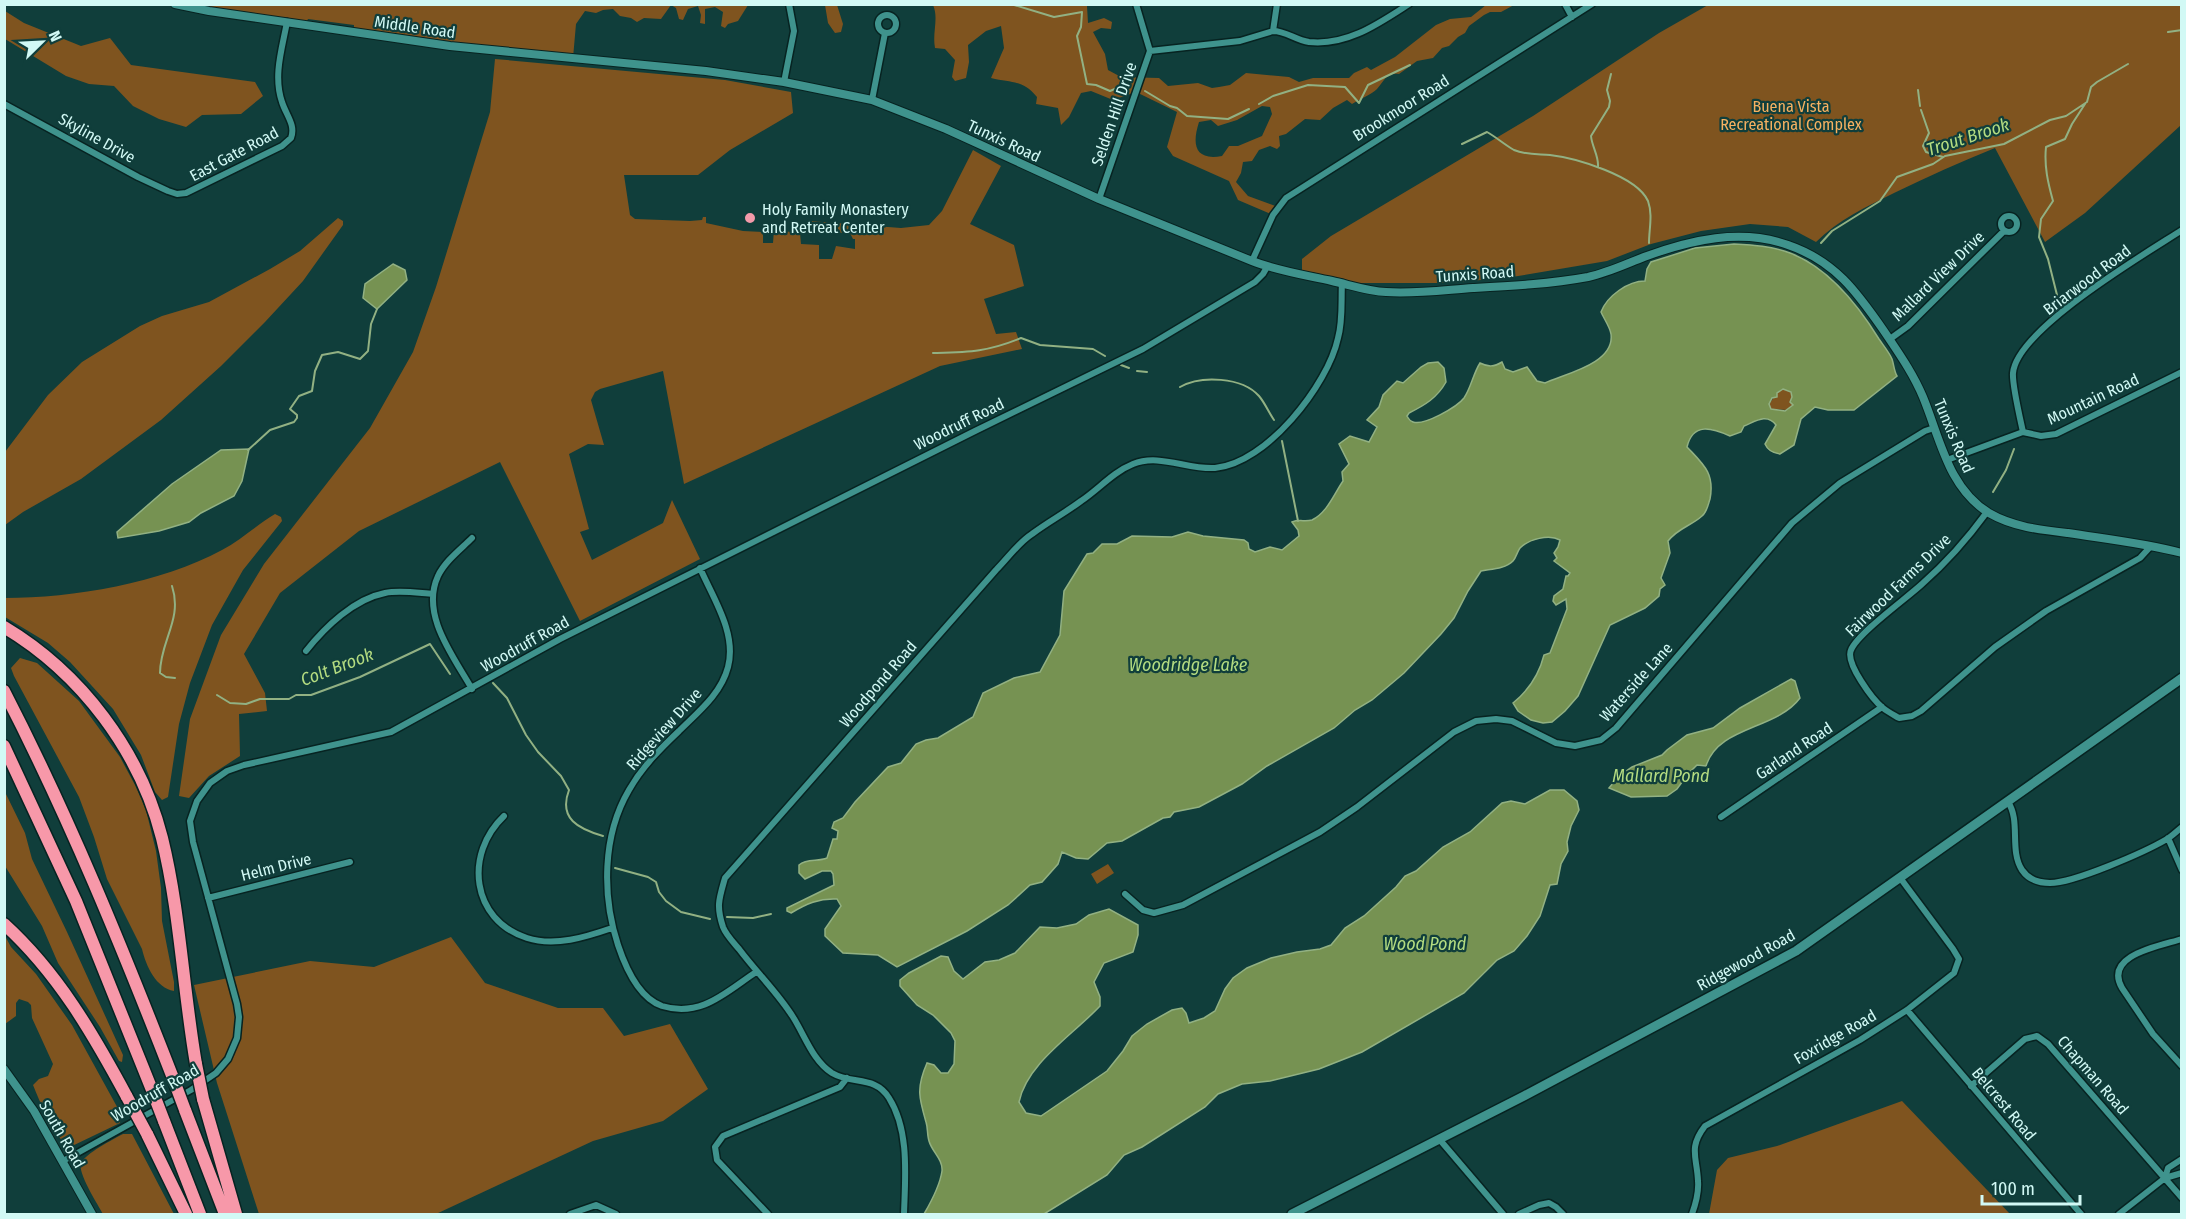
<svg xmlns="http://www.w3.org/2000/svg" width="2186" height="1219" font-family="'Fira Sans Condensed',sans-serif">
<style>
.green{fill:#7f541f;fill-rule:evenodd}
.water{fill:#769252;stroke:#92b183;stroke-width:1.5;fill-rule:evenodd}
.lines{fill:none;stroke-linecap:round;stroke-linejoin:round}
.stream{stroke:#92b183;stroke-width:2}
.minor-casing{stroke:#072321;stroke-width:9}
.tertiary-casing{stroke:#072321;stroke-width:10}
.secondary-casing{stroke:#072321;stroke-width:12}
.motorway-casing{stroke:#072321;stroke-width:15}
.minor{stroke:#3f938d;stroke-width:6}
.tertiary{stroke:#3f938d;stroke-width:8}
.secondary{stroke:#3f938d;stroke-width:9}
.motorway{stroke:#f798a9;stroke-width:12}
.motorway-bridge-casing{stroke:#072321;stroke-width:15;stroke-linecap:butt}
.motorway-bridge{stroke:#f798a9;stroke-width:12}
.poi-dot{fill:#f39aaa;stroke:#103e3b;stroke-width:2}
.labels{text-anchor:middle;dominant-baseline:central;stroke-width:4.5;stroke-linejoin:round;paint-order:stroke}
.street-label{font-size:16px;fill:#d2f9f5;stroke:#103e3b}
.park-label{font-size:16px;fill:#f6b161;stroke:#103e3b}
.poi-label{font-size:16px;fill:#d2f9f5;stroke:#103e3b;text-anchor:start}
.water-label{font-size:18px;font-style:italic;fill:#b4dc81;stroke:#103e3b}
</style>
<rect width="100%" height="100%" fill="#103e3b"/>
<path class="green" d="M175 5H748L738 21 728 24 725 28 721 26 723 12 715 7 705 9V24L700 23 701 15 698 6 688 9 683 20 679 19 676 8 671 5 661 19 644 18 637 22 631 18 620 16 613 9 603 10 596 13 585 11 576 24 573 58 354 32V25L308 19 305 25Z
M825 5H837L843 24 841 32 835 33 828 23Z
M933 5H1089L1087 6 1088 23 1104 18 1112 22 1111 29 1101 28 1093 32 1105 54 1108 70 1121 77 1159 78 1168 86 1198 83 1212 88 1219 87 1230 85 1246 73 1289 77 1299 82 1313 78H1349L1354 73 1367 67 1371 70 1395 57 1436 25 1450 19 1471 17 1486 5H1514L1501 12H1490L1484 15 1469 26 1465 33 1458 37 1449 46 1442 48 1433 58 1417 61 1399 74C1386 72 1385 80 1377 89 1372 94 1358 100 1352 104L1347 100 1333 108 1320 120 1305 119 1286 134 1279 136 1280 146 1277 149 1270 146 1259 150 1252 161 1243 162 1241 173 1236 182 1248 196 1278 207 1273 215 1238 200 1229 181 1173 156 1167 147 1177 112 1136 92 1113 100 1091 91 1081 93 1069 117 1061 125 1058 108 1036 104 1037 97C1023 80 1012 83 991 78L1004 48 1001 26 986 31 968 45 969 62 966 78 955 81 952 77 955 60 945 49 935 48C932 33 939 18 933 5ZM1262 106 1270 107 1272 114 1262 136 1238 146H1229L1222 156C1194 161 1192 144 1199 122L1211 120 1218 126 1237 120Z
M1708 5H2181V125L2085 213 2045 242 1995 148C1960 162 1927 177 1894 193 1866 207 1838 220 1816 242L1788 227 1750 224 1701 231 1651 244 1607 261 1512 277 1450 283H1352L1312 272H1302V259L1331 236 1533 116 1659 33Z
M5 11 24 23 81 46 110 38 131 65 255 82 263 96 241 114 202 115 186 127 159 119 133 106 114 86 89 84 66 76 5 39Z
M495 59 725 80 791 92 793 113 730 150 698 175H624L630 215 635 219 690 221 702 220 703 217H706V223L743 231 763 232V243H773L774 230 800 233 801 244 819 245V259H832L836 246 855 249V239H853L850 233 808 232 809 221 901 228 929 225 942 211 973 150 1001 166 970 224 1014 245 1024 286 984 299 996 334 1016 332 1022 349 940 366 684 484 663 371 600 389 595 392 591 400 604 445 588 444 569 454 589 529 580 532 592 560 663 523 672 500 700 559 580 621 500 462 359 531 280 593 244 654 265 693 267 711 239 714 240 756 209 776 189 798 179 796 190 719 221 635 264 564 370 428 413 352 436 287 490 112Z
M338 218 343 221V225L303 281 265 322 221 366 161 420 81 479 23 512 5 525V452L48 395 82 362 140 326 162 316 209 302 270 269 300 251Z
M1783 389 1791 392 1792 397 1790 402 1793 405 1788 410 1771 409 1769 404 1777 393Z
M275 514 281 517 282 521 243 570 212 625 190 683 179 724 168 797 162 800 155 792 141 755 113 709 70 662 48 643 5 617V598C73 598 161 583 222 550 241 540 258 524 275 514Z
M20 658 37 663 79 701 120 757 135 785 146 810 156 851 161 888 162 921 174 982V991C156 988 146 966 142 949L107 879 94 837 79 797 14 676 11 668Z
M5 792 25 833 32 859 67 932 123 1055 122 1062 119 1061 100 1027 58 963 42 926 5 866Z
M1108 864 1114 873 1097 884 1091 874Z
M5 936 11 947 36 974 72 1025 121 1114 120 1123 70 1147C56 1141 39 1100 33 1085L39 1079 48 1076 53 1064 32 1018 31 1005 28 1002 19 999 16 1003V1016L5 1024Z
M451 937 485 983 558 1008H603L624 1036 670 1024 708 1089 663 1121 593 1141 436 1214H259L217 1083 194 985 310 961 374 967Z
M1902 1101 2010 1214H1709L1717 1170 1728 1158 1777 1146Z
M123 1134H132L174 1214H103C98 1205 77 1172 81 1163 85 1154 113 1139 123 1134Z"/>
<path class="water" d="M1734 244C1753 245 1772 246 1790 253 1827 267 1858 305 1879 339 1883 345 1889 352 1892 359 1894 365 1894 371 1897 376L1854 410H1828L1815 407 1801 419 1794 445 1780 454C1773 453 1768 451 1765 444L1776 425C1767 413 1756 421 1744 426L1741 432 1730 436C1712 428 1693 422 1687 447 1703 464 1715 473 1710 499 1708 505 1707 512 1702 516 1691 526 1678 528 1668 541L1670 553 1661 578 1665 585 1660 589 1659 596 1645 608 1610 625 1578 696 1565 711 1552 722 1543 723 1531 720 1518 711 1513 703C1529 690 1539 675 1544 655L1550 653 1567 609 1566 599 1556 605 1553 601 1554 596 1563 589 1566 576H1568L1570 573 1554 561 1557 558 1554 553 1558 547 1560 540C1549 534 1529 539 1520 548 1517 552 1516 558 1513 561 1505 569 1491 569 1481 571L1468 591 1454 618 1441 634 1404 673 1372 700 1355 710 1334 728 1267 766 1242 784 1199 807 1174 812 1170 817 1163 818 1122 841 1107 843 1088 859 1076 858 1062 852 1058 864 1042 882 1030 885 1008 905 967 931 897 967 878 955 843 953 825 936V929L841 906 837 899C819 898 806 904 791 913L787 911V908L834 885 833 874 831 871H822L805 879 799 873V865C807 858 818 862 827 858L833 839H837L838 831 832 828 834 822 843 818 855 802 888 767 901 763 916 744 926 740 938 738 973 717 983 693 1014 678 1040 672 1060 635 1064 591 1087 554 1093 553 1102 544H1117L1132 536 1172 537 1188 532 1203 536 1244 540 1248 543 1249 549 1255 552 1270 547 1282 550 1299 536 1298 530 1292 522C1299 519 1305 522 1312 520 1327 513 1334 494 1343 481L1342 472 1349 464 1339 444 1350 436 1369 442 1377 427 1367 420 1379 407 1383 395 1397 381 1403 383 1421 367 1428 363 1438 362 1444 368 1446 382C1437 398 1425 405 1409 413L1407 416C1409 419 1409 421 1413 422 1424 426 1457 407 1464 398 1471 388 1473 374 1480 363 1488 367 1494 367 1502 362L1505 369 1513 372 1527 367 1537 381 1545 383C1564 374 1615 364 1611 334 1610 327 1604 319 1601 312 1607 296 1628 281 1645 281L1647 269 1651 262 1695 248ZM1783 389 1791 392 1792 397 1790 402 1793 405 1785 411 1771 409 1769 404 1772 398 1777 397V393Z
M393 264 405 270 407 280 377 309 363 298 365 284Z
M249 449 242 481 234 496 201 513 189 522 159 531 118 538 117 532 172 484 221 450Z
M1791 679 1795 681 1800 698C1776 730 1718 726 1706 766L1697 765 1688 774 1677 789 1667 796 1631 797 1609 788 1619 776 1632 767 1662 755 1667 750 1687 735 1713 728 1740 708Z
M1550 790H1564L1577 801 1579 810 1571 826 1567 842 1568 851 1561 864 1557 884 1550 885 1540 916 1527 936 1514 951 1497 960 1464 993 1362 1052 1319 1069 1270 1081 1242 1084 1218 1094 1205 1107 1142 1147 1124 1155 1107 1175 1044 1214H924C931 1202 940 1185 942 1171 943 1159 932 1152 929 1141 927 1135 928 1128 926 1122 919 1098 916 1088 927 1063L934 1065 941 1073H948L954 1064 955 1041 951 1033 933 1015 917 1005 900 986V980L909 973 941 956 948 957 954 971 963 979 985 962 999 960 1015 953 1040 927 1057 928 1076 924 1089 915 1109 909 1138 925V935L1133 952 1104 963 1094 982 1100 997V1006C1074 1034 1027 1063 1019 1102L1026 1113 1041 1116 1107 1071 1123 1051 1132 1036 1147 1024 1172 1010 1182 1008 1186 1013 1189 1023 1204 1018 1215 1011 1225 989 1233 978 1247 968 1271 958 1297 952 1320 949 1331 945 1345 928 1364 916 1396 887 1405 876 1416 871 1443 847 1470 832 1502 803 1511 801 1525 804Z"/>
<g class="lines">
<path class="stream" d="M1011 4 1054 17 1082 12 1081 27 1077 36 1087 84 1096 85 1110 91 1124 85 1130 86
M2168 32 2182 30
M1918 90 1920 106
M1145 91 1170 106 1177 108 1187 116 1228 119 1249 109
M1259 104 1273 96 1308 85 1345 87 1359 103 1368 85 1410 65
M1921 110 1929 133 1923 146 1926 152 1943 157
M1462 144 1487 132C1496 137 1505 145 1514 150 1525 155 1538 154 1550 155 1576 158 1637 176 1648 201 1653 215 1649 229 1649 243
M1598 167C1599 156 1592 147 1591 136L1609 107 1610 101 1607 90 1611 74
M1821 243 1832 231 1880 201 1897 177 1933 164 1945 156 2004 144 2050 120 2066 116 2087 102 2091 87 2097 82 2128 64
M2057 295 2048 259 2039 237 2041 219 2053 201C2048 183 2044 166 2046 147L2065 139 2072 124 2085 104
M933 353C969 352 987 352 1021 338L1040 345 1093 349 1105 356
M1121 365 1129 368
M1137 371 1147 372
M1180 387C1201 375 1242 377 1259 396 1265 403 1269 413 1274 420
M1282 441 1298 521
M248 450 270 430 294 422 297 418V415L290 409 299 396 312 391 315 371 322 355 338 352 360 359 368 351 371 324 377 309
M1993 492 2006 470 2014 449
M172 586C183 619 160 641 160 673L166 677 175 678
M493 683 507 698 526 735 538 752 561 776 569 790C558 819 579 829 603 836
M217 695 230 703 246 704 260 699H289L296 695H311L360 677 430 644 450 674
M615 868 648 877 656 882 659 892 666 901 681 912 710 919
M727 917 753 918 771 914"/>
<g class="minor-casing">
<path id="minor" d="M1565 4 1572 17
M878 24a9 9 0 1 1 18 0a9 9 0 1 1-18 0Z
M1273 31C1286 31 1295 40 1309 42 1347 46 1378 24 1409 4
M1150 51 1240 41 1273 31 1277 4
M784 82 794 31 789 4
M872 100 885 33
M4 104 138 177 168 191 177 194 186 193 282 146 291 138C296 125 286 115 282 102 273 76 282 49 287 22
M1099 199 1150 51 1136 4
M2001 224a8 8 0 1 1 16 0a8 8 0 1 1-16 0Z
M1252 261 1273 215 1286 198 1592 4
M1890 339 1908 326 2004 231
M2023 432C2020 418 2012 384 2013 373 2017 329 2145 254 2182 230
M1947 460 2023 432 2041 436 2056 434 2182 372
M1987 512C1968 538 1946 563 1922 584 1907 598 1858 633 1851 650 1845 663 1873 700 1883 708 1888 712 1894 715 1899 718L1912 716 1921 711 1995 647 2046 611 2140 558 2151 546
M700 568C713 598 737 633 728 667 721 694 698 712 679 731 660 749 642 767 629 790 602 836 602 896 618 945 625 966 639 998 662 1006 701 1018 726 992 756 972
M306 651C325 627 354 599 385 593 400 590 418 593 433 594
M472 689C454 657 420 615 438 576 445 561 461 549 472 538
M2008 802C2021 821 2009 850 2022 870 2028 879 2039 883 2050 883 2074 883 2145 852 2167 839 2172 836 2177 831 2182 827
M504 816C464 854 471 920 527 938 555 947 586 937 612 928
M1721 817 1882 707
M2168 838 2182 870
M1125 894 1143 910 1154 913 1183 905 1320 832 1357 807 1454 732 1476 721 1496 719 1512 721 1556 743 1575 746 1601 740 1616 728 1792 523 1840 483 1925 431 1934 428
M208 898 350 862
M2182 939C2160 946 2103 955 2122 988L2153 1034 2182 1066
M1907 1010 2081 1214
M1971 1086 2025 1039 2037 1036 2048 1044 2182 1198
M1440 1140 1503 1214
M63 1161 191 1090 216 1073 228 1059 237 1038 239 1017 237 1004 193 842 190 821 197 801 210 783 227 771 244 765 391 732 560 639 975 431 1143 349 1255 282 1263 274 1267 267
M2165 1178 2168 1168 2182 1159
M570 1214 596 1205 616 1214
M768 1214 717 1160 715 1147 723 1136 840 1087 847 1078
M904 1214C905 1178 910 1131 889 1098 875 1075 852 1085 832 1073 813 1061 805 1036 793 1017 778 993 757 973 739 949 734 943 726 935 723 927 716 906 719 899 725 878L996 570C1008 558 1018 543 1032 534 1048 522 1065 513 1081 501 1099 489 1113 472 1133 464 1159 453 1188 470 1215 468 1266 464 1328 385 1338 338 1343 320 1341 301 1342 283
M1519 1214 1539 1205 1549 1203 1556 1207 1563 1214
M1692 1214C1696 1203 1699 1193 1698 1181 1697 1157 1688 1148 1705 1126L1860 1040 1907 1010 1954 973 1959 959 1953 949 1901 879
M2119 1214 2165 1178 2182 1173"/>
</g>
<g class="tertiary-casing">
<path id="tertiary" d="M175 4 209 11 450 46 706 71 784 82 872 100 946 129 1099 199 1252 261C1278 271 1305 275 1332 281 1350 285 1368 291 1386 292 1415 294 1444 290 1473 288 1511 286 1550 284 1588 277 1607 273 1626 264 1644 257 1690 240 1741 228 1788 245 1835 261 1857 292 1884 331 1898 352 1913 373 1923 397 1940 438 1948 488 1989 513 2013 527 2041 530 2068 533 2106 539 2144 543 2182 553
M4 1069 34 1111 92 1214"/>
</g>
<g class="secondary-casing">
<path id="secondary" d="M1292 1214 1524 1096 1796 951 2182 678"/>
</g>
<g class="motorway-casing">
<path id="motorway" d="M4 627C81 673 140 751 162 838 180 911 183 989 196 1064
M4 691C69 817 122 947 173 1078
M4 746 76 901 152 1090
M4 924C58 973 93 1034 127 1097
M203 1099 236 1214
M185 1110 225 1214
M164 1121 200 1214
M147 1134 186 1214"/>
</g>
<use href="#minor" class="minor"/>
<use href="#tertiary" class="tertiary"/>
<use href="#secondary" class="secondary"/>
<use href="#motorway" class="motorway"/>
<g class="motorway-bridge-casing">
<path id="motorway-bridge" d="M196 1064 203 1099
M173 1078 185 1110
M152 1090 164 1121
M127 1097 147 1134"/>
</g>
<use href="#motorway-bridge" class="motorway-bridge"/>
</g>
<circle class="poi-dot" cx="750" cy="218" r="6"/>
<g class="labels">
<g class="street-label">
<text transform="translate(415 27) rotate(8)">Middle Road</text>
<text transform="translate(1401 108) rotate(-32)">Brookmoor Road</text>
<text transform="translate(1114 114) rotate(-71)">Selden Hill Drive</text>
<text transform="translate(97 138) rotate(29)">Skyline Drive</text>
<text transform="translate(1004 141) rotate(25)">Tunxis Road</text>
<text transform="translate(234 154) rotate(-28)">East Gate Road</text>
<text transform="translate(1475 274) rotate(-4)">Tunxis Road</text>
<text transform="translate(1938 276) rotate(-44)">Mallard View Drive</text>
<text transform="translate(2087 280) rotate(-37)">Briarwood Road</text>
<text transform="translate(2093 399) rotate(-25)">Mountain Road</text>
<text transform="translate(959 424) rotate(-26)">Woodruff Road</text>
<text transform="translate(1954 436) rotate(67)">Tunxis Road</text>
<text transform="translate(1898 585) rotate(-44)">Fairwood Farms Drive</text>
<text transform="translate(525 644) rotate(-29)">Woodruff Road</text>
<text transform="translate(1636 682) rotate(-48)">Waterside Lane</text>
<text transform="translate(878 684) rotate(-49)">Woodpond Road</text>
<text transform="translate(664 729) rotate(-48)">Ridgeview Drive</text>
<text transform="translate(1794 751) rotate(-34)">Garland Road</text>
<text transform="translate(276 867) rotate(-14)">Helm Drive</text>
<text transform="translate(1746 960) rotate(-29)">Ridgewood Road</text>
<text transform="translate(1835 1037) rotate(-30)">Foxridge Road</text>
<text transform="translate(2093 1075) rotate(49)">Chapman Road</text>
<text transform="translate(155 1093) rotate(-30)">Woodruff Road</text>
<text transform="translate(2004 1104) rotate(50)">Belcrest Road</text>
<text transform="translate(62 1134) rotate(60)">South Road</text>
</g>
<g class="park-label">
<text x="1791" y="106">Buena Vista<tspan x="1791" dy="18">Recreational Complex</tspan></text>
</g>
<g class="poi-label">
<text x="762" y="209">Holy Family Monastery<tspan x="762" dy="18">and Retreat Center</tspan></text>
</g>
<g class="water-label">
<text transform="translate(1968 137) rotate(-18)">Trout Brook</text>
<text x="1188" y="665">Woodridge Lake</text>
<text transform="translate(337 667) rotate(-21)">Colt Brook</text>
<text x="1661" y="776">Mallard Pond</text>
<text x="1425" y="944">Wood Pond</text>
</g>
</g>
<rect width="2186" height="1219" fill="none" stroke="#d2f9f5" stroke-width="12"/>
<g transform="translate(42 42) rotate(66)" stroke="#103e3b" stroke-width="4.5" paint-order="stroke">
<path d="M0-4.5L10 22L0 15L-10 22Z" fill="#d2f9f5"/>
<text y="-9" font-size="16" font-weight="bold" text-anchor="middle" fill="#d2f9f5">N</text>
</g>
<path d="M1982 1195v9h98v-9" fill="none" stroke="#d2f9f5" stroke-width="3"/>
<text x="1991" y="1195" font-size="18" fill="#d2f9f5" stroke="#103e3b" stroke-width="4.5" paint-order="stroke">100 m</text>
</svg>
